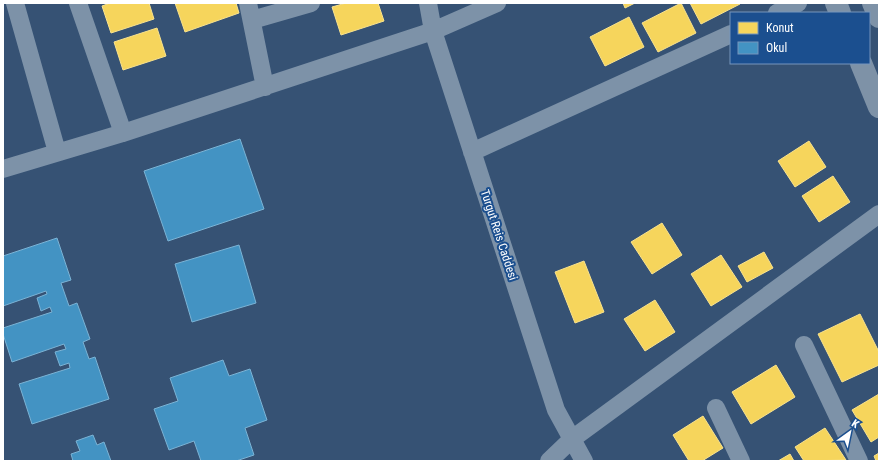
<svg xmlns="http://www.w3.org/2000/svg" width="882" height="464" font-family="'Roboto Condensed',sans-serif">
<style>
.homes{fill:#f6d55c;stroke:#f9e28d}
.schools{fill:#4393c3;stroke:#7bb3d5}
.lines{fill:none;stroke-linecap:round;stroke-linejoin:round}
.street{stroke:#7d92a8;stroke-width:18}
.highway{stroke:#7e92a7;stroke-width:22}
.labels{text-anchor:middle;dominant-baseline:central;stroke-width:4;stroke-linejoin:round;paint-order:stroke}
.street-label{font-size:12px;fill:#fff;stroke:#1b4f8f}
</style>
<rect width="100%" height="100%" fill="#365274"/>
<path class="homes" d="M110 3H149L154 19 111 33 102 6Z
M175 3H236L239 13 185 32Z
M346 3H378L384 21 341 35 332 7Z
M623 3H635L625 8Z
M681 3 696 33 658 52 642 23Z
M690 3H739L740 4 701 24Z
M629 17 644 47 605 66 590 37Z
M157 28 166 56 123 70 114 42Z
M809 141 826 167 795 187 778 161Z
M833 176 850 202 819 222 802 196Z
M662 223 682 255 652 274 631 242Z
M764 252 773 268 747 282 738 266Z
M721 255 742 287 711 306 691 274Z
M584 261 604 312 575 323 555 272Z
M655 300 675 332 645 351 624 319Z
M860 314 879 352V365L842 382 818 334Z
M776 365 795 397 751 424 732 392Z
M879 394V437L871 442 852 410Z
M703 416 723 448 702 461H689L673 435Z
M825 428 846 460 804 461 795 447Z
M879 453V461H876L874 456Z
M790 454 794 461H778Z"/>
<path class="schools" d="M240 139 264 209 168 241 144 171Z
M57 238 71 280 61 283 69 306 77 303 90 339 83 342 89 359 95 357 109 399 32 424 19 384 70 368 69 363 60 366 55 352 66 349 64 344 12 362 3 334V328L52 312 50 307 41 311 37 298 47 294 46 291 3 306V256Z
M239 245 256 303 192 322 175 264Z
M223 360 229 376 250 369 267 420 245 428 254 455 236 461H201L194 441 169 450 154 409 178 401 170 378Z
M93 435 97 445 104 442 111 461H73L71 454 80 451 76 441Z"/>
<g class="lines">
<path class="street" d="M15 3 57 152
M78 3 123 133
M248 3 265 87
M428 3 433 31 556 410 584 461
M777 13 798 3
M252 20 311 3
M472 152 731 34
M3 169 123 133 433 31 497 3
M804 345 859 461
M716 408 741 461
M549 461 572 439 879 214"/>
<path class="highway" d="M836 3 840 13
M873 3 879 17
M861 63 879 107"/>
</g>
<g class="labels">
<g class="street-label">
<text transform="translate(499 235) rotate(72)">Turgut Reis Caddesi</text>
</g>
</g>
<rect width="882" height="464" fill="none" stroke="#ffffff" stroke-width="8"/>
<rect x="730" y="12" width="140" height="52" fill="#1b4f8f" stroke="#7695bc"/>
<rect x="738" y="22" width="20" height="12" fill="#f6d55c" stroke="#7695bc"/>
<text x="766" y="32" font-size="12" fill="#ffffff">Konut</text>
<rect x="738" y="42" width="20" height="12" fill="#4393c3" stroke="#7695bc"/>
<text x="766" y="52" font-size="12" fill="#ffffff">Okul</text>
<g transform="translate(850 432) rotate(33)" stroke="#1b4f8f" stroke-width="3" paint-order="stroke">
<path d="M0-3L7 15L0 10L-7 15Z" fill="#ffffff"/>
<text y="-6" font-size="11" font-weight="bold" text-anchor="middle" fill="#ffffff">K</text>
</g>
</svg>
